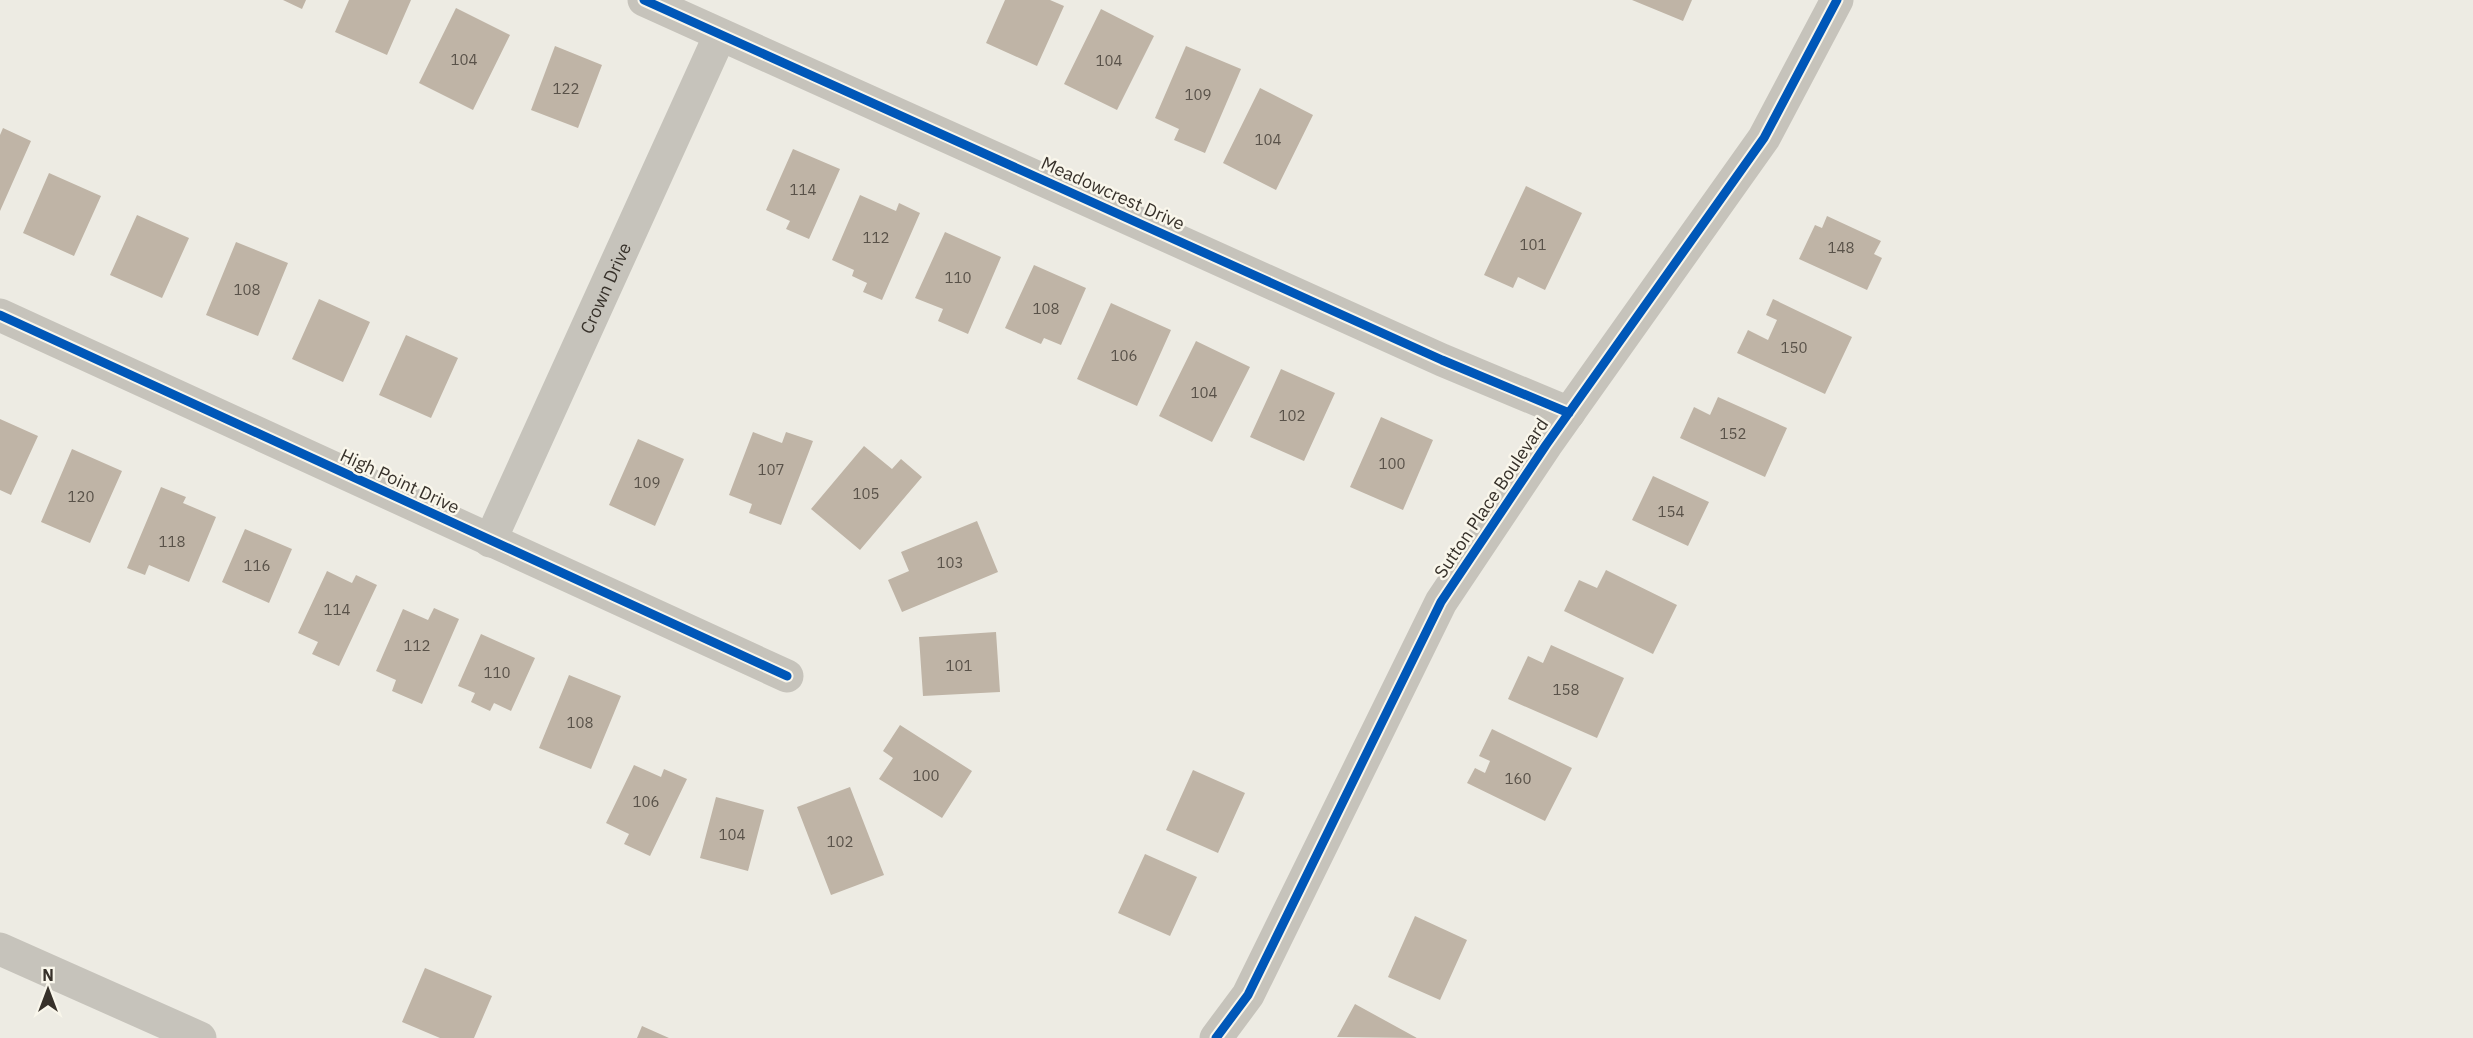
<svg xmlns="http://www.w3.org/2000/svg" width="2473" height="1038" font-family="'IBM Plex Sans',sans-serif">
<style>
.building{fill:#bfb4a6}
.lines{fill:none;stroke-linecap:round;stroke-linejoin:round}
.minor{stroke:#c6c3bb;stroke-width:33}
.cycleway-casing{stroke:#f9f6eb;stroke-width:13}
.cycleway{stroke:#0057b8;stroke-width:9}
.labels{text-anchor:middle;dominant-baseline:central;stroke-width:5;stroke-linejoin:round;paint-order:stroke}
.number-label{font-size:15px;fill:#595249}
.street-label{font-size:18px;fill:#37312a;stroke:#f9f6eb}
</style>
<rect width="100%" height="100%" fill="#edebe3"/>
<path class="building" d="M283 0H306L302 9Z
M349 0H411L387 55 335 32Z
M1005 0H1050L1064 6 1037 66 986 43Z
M1632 0H1692L1683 21Z
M456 8 510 35 473 110 419 83Z
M1101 9 1154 36 1117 110 1064 84Z
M555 46 602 65 578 128 531 110Z
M1186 46 1241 69 1205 153 1174 140 1179 129 1155 118Z
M1260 88 1313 115 1276 190 1223 163Z
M3 128 31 141 0 211V135Z
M793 149 840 169 809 239 786 229 790 221 766 210Z
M49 173 101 196 74 256 23 233Z
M1526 186 1582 213 1545 290 1518 277 1513 288 1484 275Z
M860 195 896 211 899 203 920 213 882 300 863 292 867 283 852 276 854 270 832 260Z
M137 215 189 238 162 298 110 275Z
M1827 216 1881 241 1874 254 1882 258 1867 290 1799 259 1815 225 1822 228Z
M945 232 1001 257 968 334 938 321 943 309 915 298Z
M236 242 288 263 258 336 206 315Z
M1034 265 1086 288 1061 345 1044 338 1041 344 1005 328Z
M319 299 370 322 343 382 292 359Z
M1773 299 1852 337 1825 394 1737 353 1748 330 1768 340 1777 320 1766 315Z
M1111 303 1171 330 1137 406 1077 379Z
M406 335 458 358 431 418 379 395Z
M1196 341 1250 367 1212 442 1159 416Z
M1281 369 1335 393 1304 461 1250 437Z
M1718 397 1787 428 1765 477 1680 438 1694 407 1710 415Z
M1381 417 1433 440 1403 510 1350 487Z
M0 419 38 436 11 495 0 490Z
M753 432 782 443 786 432 813 441 781 525 749 513 752 504 729 495Z
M638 439 684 459 655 526 609 505Z
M864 446 892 469 901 459 922 477 860 550 811 509Z
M72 449 122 471 90 543 41 522Z
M1653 476 1709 502 1688 546 1632 520Z
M161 487 186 497 183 503 216 517 189 582 149 565 145 575 127 568Z
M977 521 998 572 902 612 888 580 909 571 901 552Z
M245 529 292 549 269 603 222 582Z
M1606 570 1677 605 1653 654 1564 611 1579 580 1597 588Z
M327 571 352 583 356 575 377 585 339 666 312 654 318 642 298 633Z
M434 608 459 619 422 704 392 691 396 680 376 671 403 609 428 620Z
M996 632 1000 692 923 696 919 637Z
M481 634 535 658 511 711 494 703 490 711 471 702 475 693 458 686Z
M1551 645 1624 678 1597 738 1508 699 1528 656 1543 663Z
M569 675 621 696 591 769 539 748Z
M900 725 972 771 942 818 879 779 893 758 883 751Z
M1492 729 1572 768 1545 821 1467 783 1475 768 1485 773 1490 761 1479 756Z
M634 765 661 777 664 769 687 779 650 856 624 844 629 834 606 823Z
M1193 770 1245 793 1218 853 1166 830Z
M850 787 884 875 831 895 797 807Z
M716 797 764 810 748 871 700 858Z
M1145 854 1197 877 1170 936 1118 913Z
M1415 916 1467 940 1440 1000 1388 977Z
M425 968 492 996 474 1038H440L402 1022Z
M1355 1004 1417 1038 1337 1037Z
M642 1026 669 1038H637Z"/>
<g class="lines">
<g class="minor">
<path d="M644 0 1442 360 1569 413"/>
<path d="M0 315 787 676"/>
<path id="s1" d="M490 541 720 35"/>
<path d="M0 949 200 1038"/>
<path d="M1216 1038 1248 995 1441 602 1546 445 1764 138 1837 0"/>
</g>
<g class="cycleway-casing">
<path id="cycleway" d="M644 0 1442 360 1569 413
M0 315 787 676
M1216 1038 1248 995 1441 602 1546 445 1764 138 1837 0"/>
</g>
<use href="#cycleway" class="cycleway"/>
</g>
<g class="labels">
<g class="number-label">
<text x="464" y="59">104</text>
<text x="1109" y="60">104</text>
<text x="566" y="88">122</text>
<text x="1198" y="94">109</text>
<text x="1268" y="139">104</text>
<text x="803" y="189">114</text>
<text x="876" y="237">112</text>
<text x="1533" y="244">101</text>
<text x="1841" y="247">148</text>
<text x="958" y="277">110</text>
<text x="247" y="289">108</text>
<text x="1046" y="308">108</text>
<text x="1794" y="347">150</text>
<text x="1124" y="355">106</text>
<text x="1204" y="392">104</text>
<text x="1292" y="415">102</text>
<text x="1733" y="433">152</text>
<text x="1392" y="463">100</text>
<text x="771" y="469">107</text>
<text x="647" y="482">109</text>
<text x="866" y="493">105</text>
<text x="81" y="496">120</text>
<text x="1671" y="511">154</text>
<text x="172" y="541">118</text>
<text x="950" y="562">103</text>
<text x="257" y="565">116</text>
<text x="337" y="609">114</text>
<text x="417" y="645">112</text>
<text x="959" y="665">101</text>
<text x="497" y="672">110</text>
<text x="1566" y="689">158</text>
<text x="580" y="722">108</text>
<text x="926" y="775">100</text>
<text x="1518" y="778">160</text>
<text x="646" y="801">106</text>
<text x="732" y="834">104</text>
<text x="840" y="841">102</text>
</g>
<g class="street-label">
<text transform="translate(1113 193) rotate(24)">Meadowcrest Drive</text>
<text stroke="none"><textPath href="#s1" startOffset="278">Crown Drive</textPath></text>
<text transform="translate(400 481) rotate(25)">High Point Drive</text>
<text transform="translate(1491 498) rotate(-56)">Sutton Place Boulevard</text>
</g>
</g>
<g transform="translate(48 990)" stroke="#f9f6eb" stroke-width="4.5" paint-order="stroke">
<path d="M0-4.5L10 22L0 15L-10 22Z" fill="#37312a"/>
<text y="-9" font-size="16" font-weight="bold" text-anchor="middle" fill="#37312a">N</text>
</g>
</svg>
